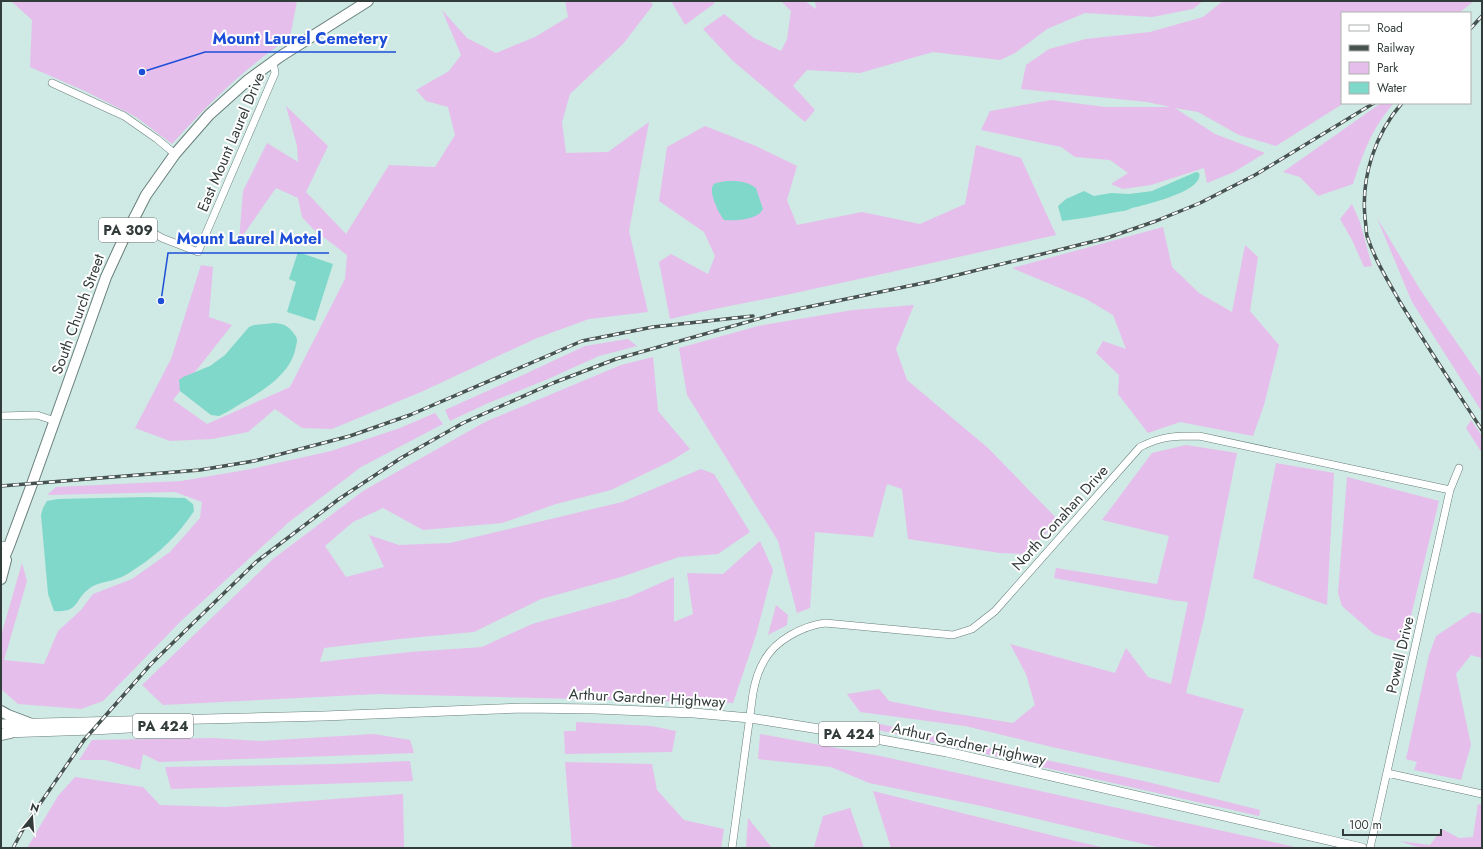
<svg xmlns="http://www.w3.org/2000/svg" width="1483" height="849" font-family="Jost,sans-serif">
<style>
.green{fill:#e6beec}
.water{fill:#80d8ca}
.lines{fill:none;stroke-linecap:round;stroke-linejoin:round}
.minor-casing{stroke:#687f7b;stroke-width:8}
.major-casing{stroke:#687f7b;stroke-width:10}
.highway-casing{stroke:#687f7b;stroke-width:12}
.minor{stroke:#fff;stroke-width:7}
.major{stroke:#fff;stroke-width:9}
.highway{stroke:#fff;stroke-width:10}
.rail-casing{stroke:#475350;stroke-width:3.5}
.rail{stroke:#fff;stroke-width:2;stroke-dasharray:6;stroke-linecap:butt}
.labels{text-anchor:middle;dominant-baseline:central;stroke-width:4;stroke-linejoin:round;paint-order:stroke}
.shield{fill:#fff;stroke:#707675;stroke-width:1}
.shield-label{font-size:14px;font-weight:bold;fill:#323c3a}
.street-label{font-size:15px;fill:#323c3a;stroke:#fff}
.leader{fill:none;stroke:#1d4ed8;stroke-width:1.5}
.callout-dot{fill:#1d4ed8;stroke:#fff;stroke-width:1.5}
.callout-label{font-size:16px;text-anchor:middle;font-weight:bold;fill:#1d4ed8;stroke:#fff;stroke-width:4;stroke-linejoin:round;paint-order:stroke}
</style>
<rect width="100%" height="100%" fill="#cfe9e4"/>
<path class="green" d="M11 1H297L290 37C244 69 209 103 172 144L136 117 87 92 30 67 32 20Z
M565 1H650L653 5 623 44 570 94 562 122 566 153 608 152 649 122 629 231 648 312 589 319 537 338 421 392 332 429 302 428 275 409 248 432 212 439 170 441 135 428 171 359 201 265 213 267 209 317 232 325 173 400 207 424 290 387 345 279 347 255 313 229 302 217 298 198 276 188 239 241 243 191 267 143 298 162 297 146 286 106 328 146 306 192 346 234 389 165 435 167 455 135 448 107 426 101 416 90 449 71 461 55 442 10 467 38 496 53 535 37 568 17Z
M671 1H713L715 3 685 25Z
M781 1H805L816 9 815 1H1203L1193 9 1152 17 1085 13 1047 29 1015 53 1000 60 933 52 860 73 807 70 793 86 815 110 805 122 732 60 703 29 724 14 754 38 781 51 787 39 791 11Z
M1223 1H1474L1459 13H1342V103H1344L1276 146 1239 135 1198 112 1175 108 1215 134 1265 153 1234 172 1207 183 1204 168 1151 185 1123 189 1111 184 1128 173 1110 160 1075 157 1061 147 981 130 990 111 1051 100 1105 107H1171L1147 102 1021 89 1026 65 1049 49 1086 39 1150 32 1203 17Z
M1381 103H1394C1372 128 1363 153 1353 184L1318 196 1300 177 1283 172Z
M705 126 756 146 797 166 787 200 797 225 862 212 920 224 965 204 976 145 1021 158 1056 235C972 254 888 273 804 291 759 301 715 308 670 319L659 262 671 254 708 274 715 256 704 232 659 201 667 147Z
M1352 204 1360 222 1372 266 1364 267 1352 240 1340 219Z
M1377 218 1421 291 1482 379V412L1412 302Z
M1163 227 1172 267 1199 293 1232 312 1245 245 1258 257 1250 311 1279 345 1264 405 1253 436 1180 422 1148 433 1118 394 1119 375 1096 353 1103 341 1126 349 1113 315 1086 299 1012 268Z
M914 305 896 349 907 380 988 448 1059 521 1024 554 1000 553 908 539 902 489 887 484 873 537 815 532 810 608 797 613 778 541 687 395 679 348 758 326 853 310Z
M628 339 637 346 599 356 548 379 486 404 450 421 445 410 525 374 585 346Z
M653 357 658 411 690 449 671 461 611 490 556 504 502 523 423 530 383 508 353 522 325 546 346 577 384 567 369 535 399 545 450 543 622 502 701 469 714 474 750 532 718 554 679 557 621 577 541 599 474 632 400 639 324 648 320 662 410 652 482 647 532 624 629 597 674 577V622L693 614 687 573 723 574 760 541 773 570 756 635 733 703 377 694 163 705 142 685 273 559 363 491 485 422 621 365Z
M435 413 443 424 361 467 289 522 181 621 103 701 81 709 18 704 1 689V636L22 563 27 581 4 660 44 664 58 631 81 610 93 594 132 579 170 552 200 518 202 502 175 492 47 495 56 487 181 481 251 469 331 451 400 428Z
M1471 420 1482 436V453L1466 428Z
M1186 445 1237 453 1204 619 1186 693 1244 709 1219 783 1052 747 965 726 860 712 847 694 879 689 889 701 933 710 1013 723 1035 705 1026 674 1010 644 1115 673 1126 648 1148 677 1171 684 1188 602 1172 600 1054 578 1056 568 1157 584 1169 536 1102 520 1152 453Z
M1276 463 1334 473 1327 605 1253 578Z
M1347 477 1439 501 1404 644 1374 634 1342 606 1338 593Z
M776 605 788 615 787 625 768 635Z
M1472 612 1482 614V658L1471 655 1456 674 1471 745 1461 780 1414 770 1417 762 1406 759 1429 655 1436 636Z
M866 721 1148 782 1260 810 1259 816 869 728Z
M576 722 651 726 676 731 672 752 565 754 564 731H576Z
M374 734 410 740 414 753 159 762 143 754 140 770 105 760H79L92 740 213 738 261 741Z
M760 734 880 756 1300 848H1161L977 805 869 783 831 767 758 759Z
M410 761 413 781 171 789 165 767 336 764Z
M565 762 652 764 657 790 684 820 724 829 721 848H572Z
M75 777 143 787 160 805 225 807 403 794 404 848H27L58 796Z
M873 791 1075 841 1106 848H891Z
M1478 804 1482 805V848H1421L1399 841 1430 845 1442 829 1459 838 1473 837Z
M850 808 864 848H811L814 847 823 816Z
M748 818 772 848H746Z"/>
<path class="water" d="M1196 172 1199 173C1205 191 1145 205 1132 208 1129 209 1126 211 1123 211 1119 212 1115 212 1111 213 1095 216 1079 219 1062 221L1058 206 1066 199 1084 191 1094 196 1111 193 1129 194 1152 191Z
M727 181C738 181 747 181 756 188L763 209C758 220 735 221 724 220 719 214 707 190 714 184 717 182 723 182 727 181Z
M298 252 333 264 315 321 287 312 296 282 289 279Z
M275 323C284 324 289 326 295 335 298 339 297 342 296 346 291 379 252 396 227 412L219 416 211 415 180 391 179 380 183 377 210 366 225 355 249 327 254 325Z
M146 497 185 498 193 504 194 511C178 535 160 553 135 569 130 572 125 576 119 578 110 582 98 582 90 588 74 599 80 613 54 611L48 594 41 515 43 508 47 501 58 499Z"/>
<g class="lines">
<g class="minor-casing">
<path id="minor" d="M52 83 124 116 157 139 175 154
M132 221 162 238 198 252 275 73 273 62
M1 416 37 415 55 421
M1 545 9 546
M1387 773 1482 794
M732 848 753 693C755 682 758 671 764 661 775 640 803 626 825 623L953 635 972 629 995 611 1140 447C1162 436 1174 436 1199 436L1450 490
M1370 848 1450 490 1459 468"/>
</g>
<g class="major-casing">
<path id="major" d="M1 724 324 716 523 708 595 709 694 713 750 718 844 733 947 752 1362 848
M4 733 93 730 165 726"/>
</g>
<g class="highway-casing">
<path id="highway" d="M1 565 9 546 32 484 106 277 123 240 146 195 175 154 209 115 248 80 281 56 368 1
M1 579 6 560
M1 711 8 715 29 723
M1 735 10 733"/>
</g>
<use href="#minor" class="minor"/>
<use href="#major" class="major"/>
<use href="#highway" class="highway"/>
<g class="rail-casing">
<path id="rail" d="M1470 29 1482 16
M1402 103C1375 134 1361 177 1365 218 1366 224 1366 231 1367 236 1375 260 1388 281 1400 302 1426 345 1454 387 1482 430
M1 486 200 470 254 461 350 436 410 415 582 341 653 327 753 316
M13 848 26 824 84 740 151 664 256 562 339 499 401 458 463 423 553 383 616 359 779 313 933 281 1107 238 1156 221 1200 203 1255 175 1374 103"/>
</g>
<use href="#rail" class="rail"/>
</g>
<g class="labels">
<g class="shield">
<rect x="99" y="218" width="58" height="24" rx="3"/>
<rect x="133" y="714" width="60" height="24" rx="3"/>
<rect x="819" y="722" width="60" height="24" rx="3"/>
</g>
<g class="shield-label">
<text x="128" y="230">PA 309</text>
<text x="163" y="726">PA 424</text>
<text x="849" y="734">PA 424</text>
</g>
<g class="street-label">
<text transform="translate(231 142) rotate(-67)">East Mount Laurel Drive</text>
<text transform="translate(78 314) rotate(-70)">South Church Street</text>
<text transform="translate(1060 518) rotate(-48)">North Conahan Drive</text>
<text transform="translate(1400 655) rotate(-77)">Powell Drive</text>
<text transform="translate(647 698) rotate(3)">Arthur Gardner Highway</text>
<text transform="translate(969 744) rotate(12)">Arthur Gardner Highway</text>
</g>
</g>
<path class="leader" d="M142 72L205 52H396M161 301L168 253H329"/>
<g class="callout-dot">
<circle cx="142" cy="72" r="4"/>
<circle cx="161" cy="301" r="4"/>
</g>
<g class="callout-label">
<text x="300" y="44">Mount Laurel Cemetery</text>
<text x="249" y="244">Mount Laurel Motel</text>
</g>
<rect width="1483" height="849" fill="none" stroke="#323c3a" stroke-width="4"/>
<rect x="1341" y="12" width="130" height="92" fill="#ffffff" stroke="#adb1b0"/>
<rect x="1349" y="25" width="20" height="6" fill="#ffffff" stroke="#adb1b0"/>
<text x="1377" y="32" font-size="12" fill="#323c3a">Road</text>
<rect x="1349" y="45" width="20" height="6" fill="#475350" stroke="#adb1b0"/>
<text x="1377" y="52" font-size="12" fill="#323c3a">Railway</text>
<rect x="1349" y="62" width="20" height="12" fill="#e6beec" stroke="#adb1b0"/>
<text x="1377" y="72" font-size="12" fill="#323c3a">Park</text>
<rect x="1349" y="82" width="20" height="12" fill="#80d8ca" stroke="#adb1b0"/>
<text x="1377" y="92" font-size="12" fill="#323c3a">Water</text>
<g transform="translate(32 817) rotate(17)" stroke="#ffffff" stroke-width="3" paint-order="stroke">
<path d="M0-3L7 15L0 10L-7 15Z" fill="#323c3a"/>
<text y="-6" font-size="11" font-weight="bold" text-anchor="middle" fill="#323c3a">N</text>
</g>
<path d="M1343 829v6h98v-6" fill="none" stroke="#323c3a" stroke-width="2"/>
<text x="1349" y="829" font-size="12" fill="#323c3a" stroke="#ffffff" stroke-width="3" paint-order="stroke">100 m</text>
</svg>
